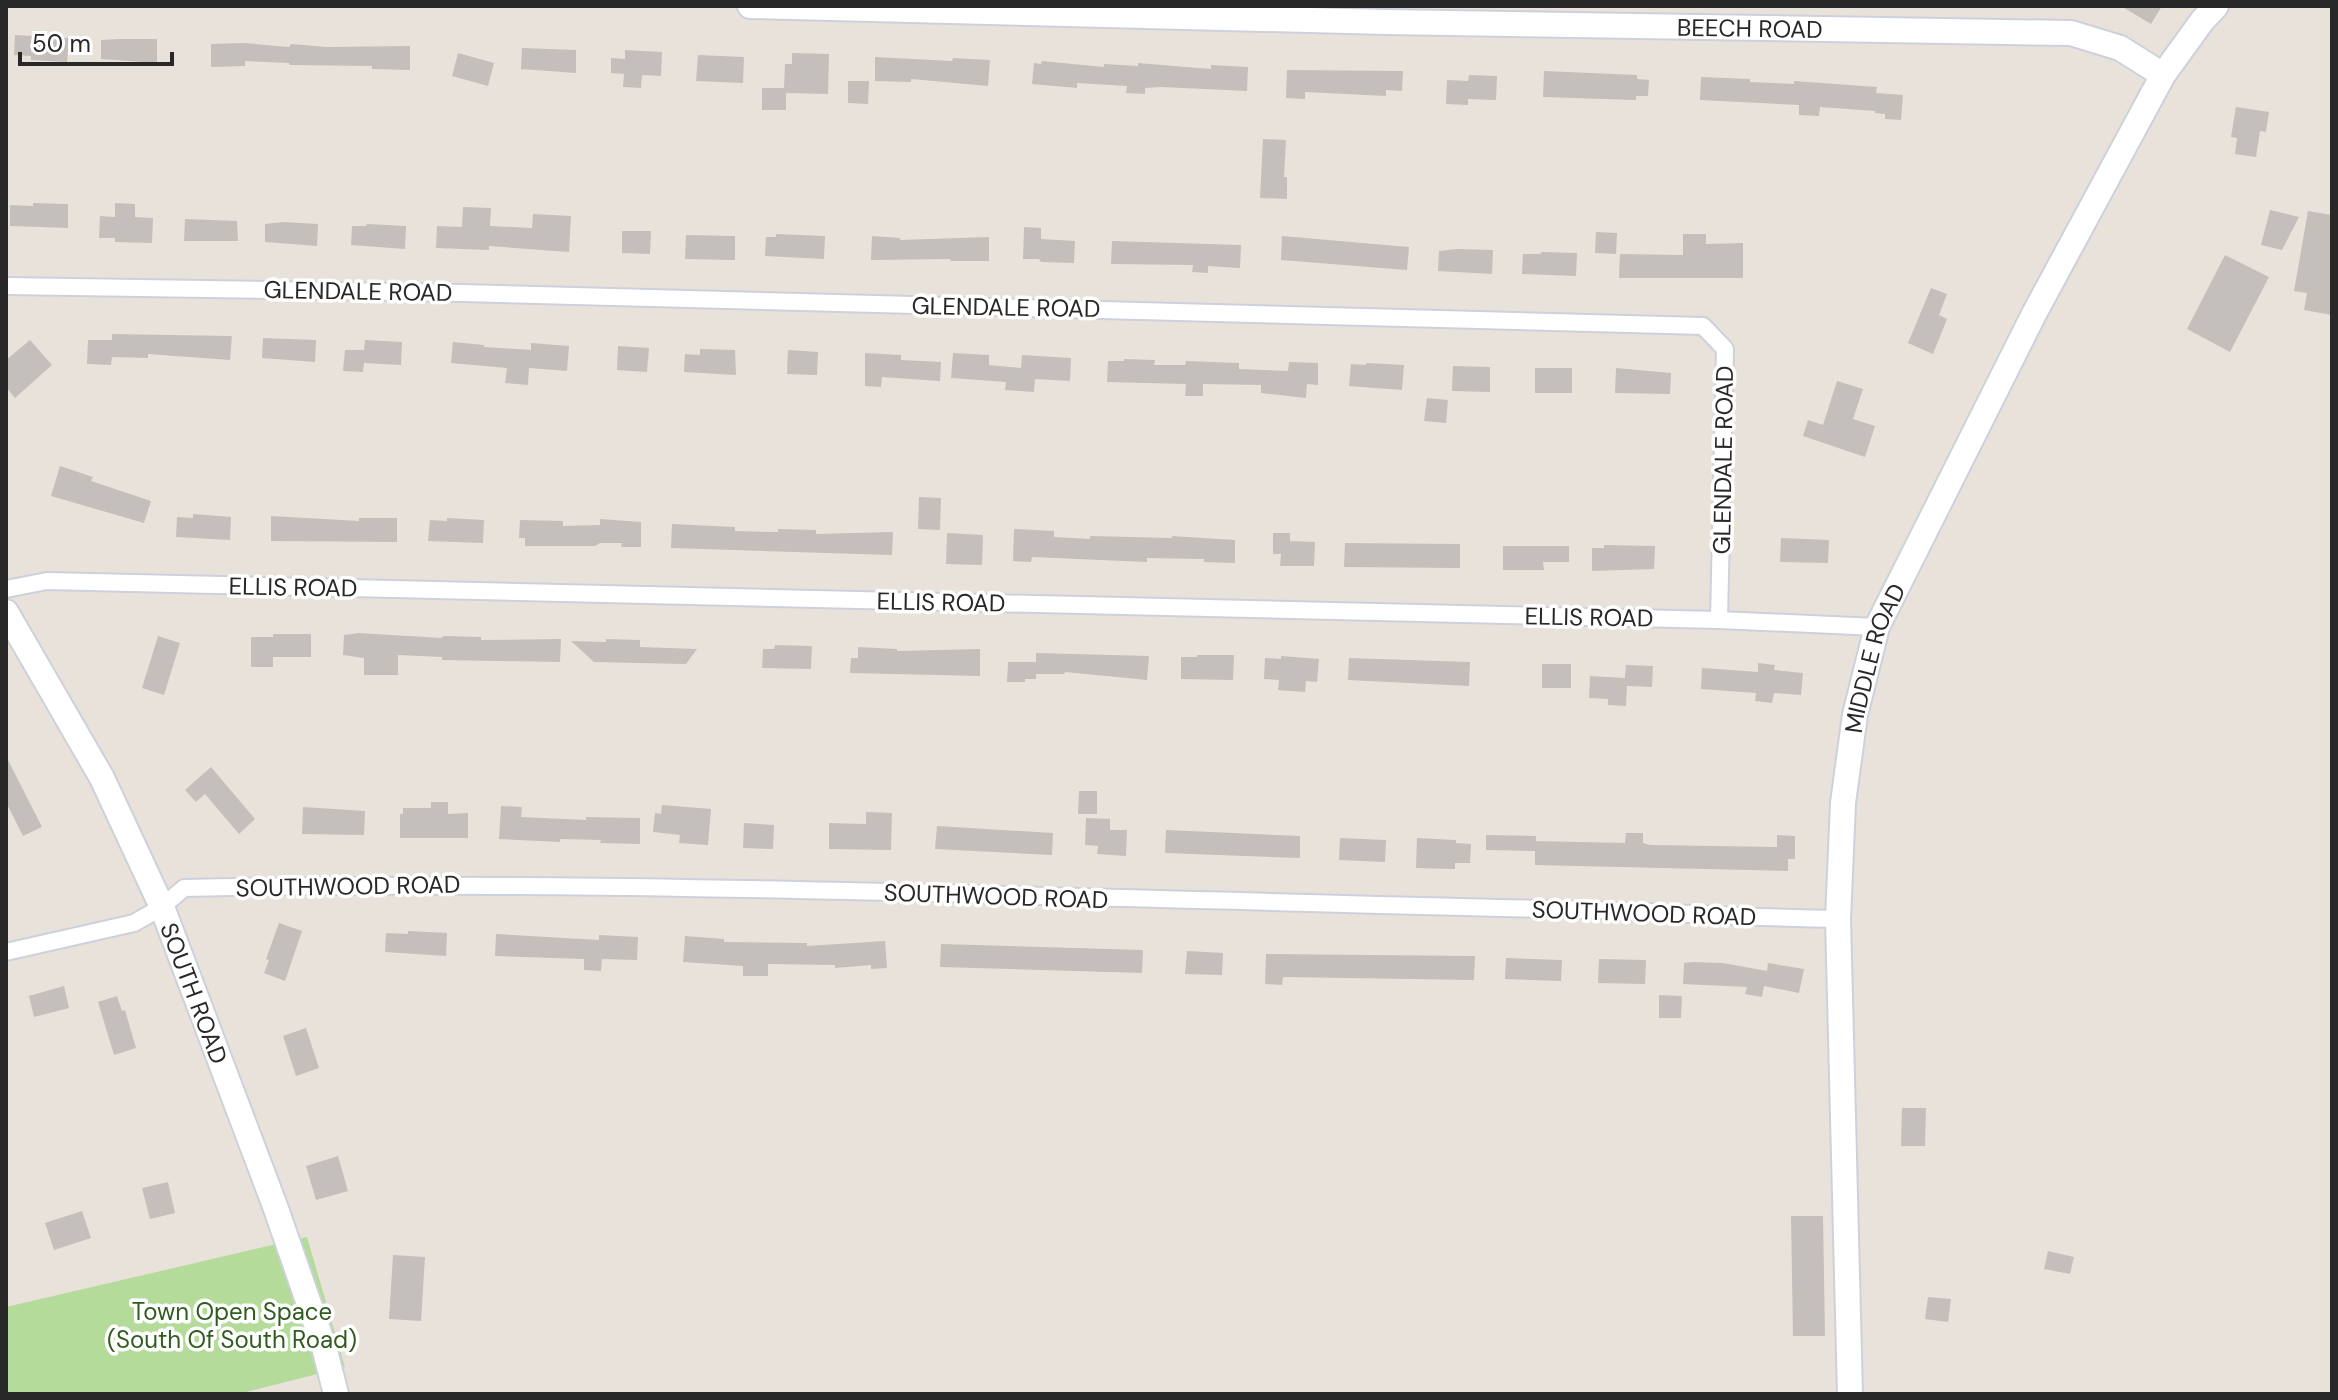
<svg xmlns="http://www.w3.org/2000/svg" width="2338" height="1400" font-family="'DM Sans',sans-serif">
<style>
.green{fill:#b5db9b}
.building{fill:#c4bfba}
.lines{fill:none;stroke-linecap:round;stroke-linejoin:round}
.street-casing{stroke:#cdd1db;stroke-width:20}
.secondary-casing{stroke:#cdd1db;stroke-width:28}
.street{stroke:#fff;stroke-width:16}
.secondary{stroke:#fff;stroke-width:24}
.labels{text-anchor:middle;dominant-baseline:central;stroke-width:7;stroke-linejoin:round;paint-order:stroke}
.street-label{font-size:24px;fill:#282828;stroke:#fff}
.park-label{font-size:24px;fill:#305d1f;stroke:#fff}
</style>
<rect width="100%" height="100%" fill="#e9e2da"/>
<path class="green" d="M307 1237 345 1367 238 1394H6V1307Z"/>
<path class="building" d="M2121 6H2162L2151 24Z
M15 35 69 38 67 62 31 60V56L14 55Z
M118 39H157V63L101 59V40Z
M244 43 289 47 291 44 327 47 410 46V70L372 69V66L290 65 289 63 245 61V66L211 67V44Z
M522 48 576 50V73L521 69Z
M625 50 662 52 661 76 642 75 641 88 623 87 624 74 611 73V58L625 59Z
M458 53 494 63 488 86 452 76Z
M792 53 829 54 828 94 786 93V110H762V88H784L785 64H792Z
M698 55 744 57 743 83 696 81Z
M875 57 952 61 953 58 990 60 988 86 911 79V82L875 81Z
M1042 61 1104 67V64L1138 66V63L1211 69V65L1248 67 1247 91 1161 87 1145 88V94L1126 93 1127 86 1077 83V88L1032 84 1034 63 1041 64Z
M1287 70 1403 71 1402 91 1386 90V96L1305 92V99L1286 98Z
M1544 71 1637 75V79L1649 80 1648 96H1636V100L1543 97Z
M1469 75 1497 76 1496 100 1468 99V105L1446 104 1447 80 1468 81Z
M1701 77 1750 79V82L1794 84V81L1877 87 1876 93 1903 95 1901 120 1885 119V114L1875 113V111L1820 107 1819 116 1799 115V105L1700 100Z
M848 81H869L868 104 848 103Z
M2236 107 2269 112 2266 132 2260 131 2256 157 2235 154 2237 138 2231 137Z
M1263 139 1286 140 1284 177H1287V199L1260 198Z
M33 203 68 204V228L10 226V205L33 206Z
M115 203 135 204V217L153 218 152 243 115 242V238H99L100 216 115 217Z
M463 207 491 208 490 226 532 228 533 214 571 216 569 252 489 246V250L436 248 437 226 462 227Z
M2270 210 2299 217 2282 250 2261 245Z
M2308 211 2332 215V315L2304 310 2307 293 2294 291Z
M185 219 237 221 238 241H184Z
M283 222 318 224 317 246 265 242V224Z
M367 224 406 226 405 249 351 245 352 226H366Z
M1024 227 1041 228V239L1075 241 1074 263 1041 262 1039 259H1023Z
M622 231H651L650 254 622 253Z
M1596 232 1617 233 1616 254 1595 253Z
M776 234 825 236 824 259 765 256 766 237H776Z
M1683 234H1706V244L1743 243V278H1619L1620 254 1683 255Z
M686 235 735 236V260L685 259Z
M872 236 900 238V240L989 237V261H951L950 259 871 260Z
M1282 236 1409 247 1407 270 1281 260Z
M1112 241 1241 245 1240 268 1208 266V273L1192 272 1193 265 1111 264Z
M1457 249 1493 250 1492 274 1438 271 1439 251Z
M1542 252 1577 253 1576 276 1522 274 1523 254H1540Z
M2225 255 2269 277 2230 352 2187 329Z
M1931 288 1947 294 1939 315 1947 319 1933 354 1908 343Z
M112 334 232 336 230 360 148 354V358L112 357 111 365 87 364 88 340H112Z
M263 338 316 340 315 362 262 358Z
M30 340 52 365 15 398 6 387V360Z
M365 340 402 342 401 365 364 363 363 372 343 371 345 350H364Z
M453 342 484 345V347L531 350V343L569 346 567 371 529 368 528 385 505 383 507 368 451 363Z
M618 346 649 348 647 372 617 370Z
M700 349 735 350 736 375 684 372 685 354 700 355Z
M788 350 818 352 817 375 787 374Z
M865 353 901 355V360L941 362 940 381 882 377 881 387 865 386Z
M953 353 989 355V365L1021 368 1022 355 1071 358 1070 381 1035 379 1034 392 1005 390 1006 382 951 378Z
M1124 359 1155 360 1154 365H1185L1186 361 1239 363V369L1288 371 1289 362 1318 363V385L1307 384 1306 398 1261 393V385L1203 384V396H1185L1186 384 1107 382 1108 361H1124Z
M1367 363 1404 365 1402 390 1349 386 1351 364 1365 365Z
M1453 366 1490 367V392L1452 391Z
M1535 368H1572V393H1535Z
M1616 368 1671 373 1670 394 1615 393Z
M1837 381 1863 389 1853 419 1875 426 1865 457 1803 436 1808 420 1823 425Z
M1427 398 1448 400 1446 423 1424 421Z
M60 466 93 477 91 481 151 501 144 523 51 496Z
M919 497 941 498 940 530 918 529Z
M193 514 231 517 230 540 176 537 177 517 193 518Z
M271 516 359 521V518H397V542L271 541Z
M447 518 484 520 483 543 428 541 430 520 447 521Z
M600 519 641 522V547H621L622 543H600L595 546H525V538H519L520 520 563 521V526L600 525Z
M672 524 735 527V531L778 532V529L816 530V534L893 532 892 555 671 548Z
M1014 529 1054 531V537L1090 539V536L1172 538V536L1235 540V563L1204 562V559L1147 558V562L1032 557 1031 562 1013 561Z
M947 533 983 535 982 565 946 564Z
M1273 533H1290V541L1315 542 1314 566H1280L1281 554H1273Z
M1781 538 1829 540 1828 563 1780 562Z
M1345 543 1460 544V568L1344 567Z
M1604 545 1655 546 1654 569 1592 571V548H1604Z
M1503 546H1569V562H1543L1544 570H1503Z
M359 633 441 638 444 636 481 637V640L561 639 560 662 442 660V657L398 655V675H364V658L343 655 344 635Z
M273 634H311V657H273V667H251V637H273Z
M158 636 180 643 164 695 142 688Z
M606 639 640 640V647L697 649 686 664 594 662 571 641 606 642Z
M775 645 812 646 811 669 762 668 763 649H774Z
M858 647 897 649V651L980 649V676L850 673 851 658H858Z
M1036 653 1149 656 1147 680 1065 672 1064 674H1036Z
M1197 655H1234L1233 680 1181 679V657H1197Z
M1281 656 1319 659 1317 682 1306 681 1305 692 1278 690 1279 680 1264 679 1265 658 1281 659Z
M1349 658 1470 662 1469 686 1348 680Z
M1008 662H1036V679H1025V682H1007Z
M1758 663 1775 665 1774 670 1803 673 1801 695 1774 693 1772 703 1755 701 1756 693 1701 689 1702 668 1758 672Z
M1542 664H1571V688H1542Z
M1626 665 1653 666 1652 687 1627 686 1626 706 1608 705V699L1589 698 1590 676 1625 678Z
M6 756 42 827 23 836 6 802Z
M211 767 255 819 239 834 205 794 196 802 185 790Z
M1079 791H1097V814H1078Z
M431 802H448V814L468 813V838H400V814H403V808H431Z
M662 805 711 809 708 845 679 843 680 835 653 832 655 813 661 814Z
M501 806 522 807 521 817 586 820V817L640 818V844L600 843 601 840 560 839V842L499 839Z
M303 807 365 811 364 835 302 834Z
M866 812 892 813 891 850 829 849V823L866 824Z
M1086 818 1110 819V830H1127L1126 856 1097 854 1098 846 1085 845Z
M744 823 774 825 773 849 743 848Z
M937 826 1053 833 1052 855 935 849Z
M1166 830 1300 836V858L1165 853Z
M1626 833H1643V843L1650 845 1777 847V835L1795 836V859H1788V871L1535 865V841L1625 843Z
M1486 835 1536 836 1535 851 1486 850Z
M1340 838 1386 840 1385 862 1339 860Z
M1417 838 1456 840V843L1471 844 1470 863H1455V869L1416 868Z
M279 923 302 931 285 981 264 973 269 960 266 959Z
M408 931 447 933 446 956 385 952 386 933 408 934Z
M496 934 599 940V935L638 937 637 960 602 959 601 971 584 970V959L495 956Z
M685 936 724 939V942L807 943V946L885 941 887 968 871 969V965L835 968V965L768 964V976H743V966L683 962Z
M941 944 1143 950 1142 973 940 967Z
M1187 951 1223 953 1222 975 1185 974Z
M1266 954 1475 956 1474 980 1283 977 1282 985 1265 984Z
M1506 958 1562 960 1561 981 1505 979Z
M1599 959 1646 960 1645 984 1598 983Z
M1693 962 1723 963 1767 971 1768 963 1804 969 1799 993 1764 986 1762 997 1745 994 1747 987 1683 984 1684 963Z
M64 986 69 1008 34 1017 29 996Z
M1659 995 1682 996 1681 1018H1659Z
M117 996 122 1011 125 1010 136 1048 114 1055 98 1002Z
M306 1028 319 1068 296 1076 283 1036Z
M1902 1108H1926L1925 1146H1901Z
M338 1156 348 1191 316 1200 306 1166Z
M168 1182 175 1213 150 1219 142 1188Z
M82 1211 91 1238 54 1250 45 1223Z
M1791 1216H1823L1825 1336H1793Z
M2048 1251 2074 1257 2070 1274 2044 1269Z
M393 1255 425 1257 421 1321 389 1319Z
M1928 1297 1951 1299 1948 1322 1925 1319Z"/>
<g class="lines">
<g class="street-casing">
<path id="street" d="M6 286 463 293 1703 326 1725 349 1719 620
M6 589 47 581 1719 620 1877 627
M6 952 134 923 162 907 184 888C652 879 1120 900 1588 910 1671 912 1754 918 1838 919"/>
</g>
<g class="secondary-casing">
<g id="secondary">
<path id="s1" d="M750 6 1386 22 2071 33 2120 48 2163 75"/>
<path id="s2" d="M6 612 102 778 162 907 275 1206 324 1347 336 1394"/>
<path id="s3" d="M1850 1394 1838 919 1843 803 1855 715 1877 627 2035 312 2163 75 2202 21 2216 6"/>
</g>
</g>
<use href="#street" class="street"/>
<use href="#secondary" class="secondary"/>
</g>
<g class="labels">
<g class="street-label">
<text stroke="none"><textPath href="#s1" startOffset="1000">BEECH ROAD</textPath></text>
<text transform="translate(358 291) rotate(1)">GLENDALE ROAD</text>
<text transform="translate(1006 307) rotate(1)">GLENDALE ROAD</text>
<text transform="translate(1723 460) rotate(-89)">GLENDALE ROAD</text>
<text transform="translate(293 587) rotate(1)">ELLIS ROAD</text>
<text transform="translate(941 602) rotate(1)">ELLIS ROAD</text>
<text transform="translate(1589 617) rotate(1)">ELLIS ROAD</text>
<text stroke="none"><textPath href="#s3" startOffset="740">MIDDLE ROAD</textPath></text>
<text transform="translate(348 886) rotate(-1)">SOUTHWOOD ROAD</text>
<text transform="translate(996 896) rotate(2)">SOUTHWOOD ROAD</text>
<text transform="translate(1644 913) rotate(2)">SOUTHWOOD ROAD</text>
<text stroke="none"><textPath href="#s2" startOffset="426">SOUTH ROAD</textPath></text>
</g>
<g class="park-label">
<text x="232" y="1311">Town Open Space<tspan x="232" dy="28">(South Of South Road)</tspan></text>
</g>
</g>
<rect width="2338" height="1400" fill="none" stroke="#282828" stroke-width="16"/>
<path d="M20 52v12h152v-12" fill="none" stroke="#282828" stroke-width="4"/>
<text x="32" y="52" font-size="24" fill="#282828" stroke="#ffffff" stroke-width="6" paint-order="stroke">50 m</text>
</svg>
